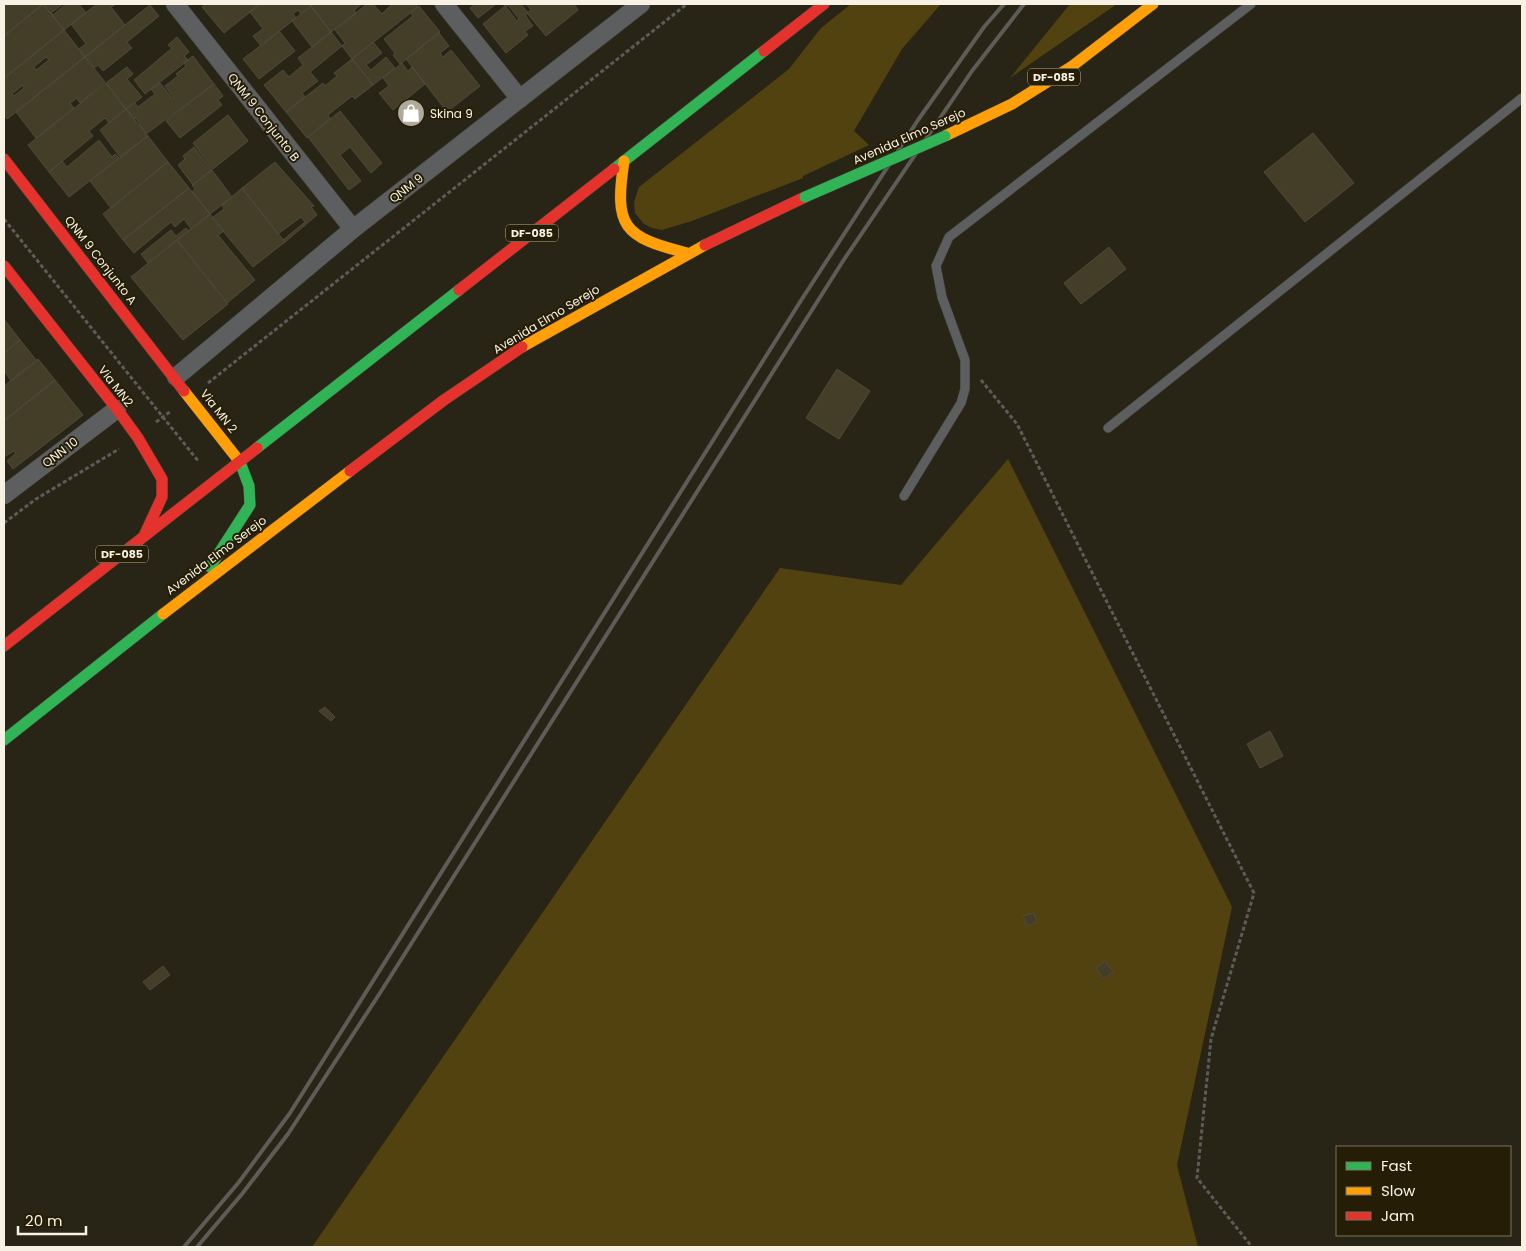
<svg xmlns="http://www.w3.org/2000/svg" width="1526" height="1251" font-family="Poppins,sans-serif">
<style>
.green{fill:#524210}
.building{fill:#443e29;stroke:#4e4a3f;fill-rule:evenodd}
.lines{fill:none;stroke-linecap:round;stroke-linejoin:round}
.lane-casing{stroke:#434035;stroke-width:10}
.street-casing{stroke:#434035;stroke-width:19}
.fast-casing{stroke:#434035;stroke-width:12}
.slow-casing{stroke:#434035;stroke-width:12}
.jam-casing{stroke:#434035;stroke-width:12}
.path{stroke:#5d5c5a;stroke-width:3;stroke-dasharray:4 2.5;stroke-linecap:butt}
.lane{stroke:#5d5e5f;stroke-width:9}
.street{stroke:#5d5e5f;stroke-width:18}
.fast{stroke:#30b455;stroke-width:11}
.slow{stroke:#ff9f0a;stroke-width:11}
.jam{stroke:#e5322d;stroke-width:11}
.rail{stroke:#5e5c57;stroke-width:4}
.fast-bridge-casing{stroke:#434035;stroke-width:12;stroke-linecap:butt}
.fast-bridge{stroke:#30b455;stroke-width:11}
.labels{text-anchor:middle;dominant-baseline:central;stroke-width:4;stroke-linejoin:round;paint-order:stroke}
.shield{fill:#251d05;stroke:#b9b2a1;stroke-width:1}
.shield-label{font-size:11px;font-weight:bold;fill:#f8f2e4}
.poi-label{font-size:12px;fill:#f8f2e4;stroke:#251d05;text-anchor:start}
.street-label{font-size:12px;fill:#f8f2e4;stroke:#251d05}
</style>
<rect width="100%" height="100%" fill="#282416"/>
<path class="green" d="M851 4H941L902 49 854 131 869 145 803 176V178L692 221 662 230 652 228 644 224 635 213 634 202 639 187 789 69 821 28Z
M1070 4H1117L1010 78Z
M1008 459 1232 907 1177 1165 1198 1247H312L780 568 901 585Z"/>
<path class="building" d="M4 4H43L4 36Z
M43 4H63L51 13 53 15 66 4H79L86 13 64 30Z
M43 4 64 30 4 78V36Z
M97 4H116L111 7 125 25 85 57 79 49 86 44 71 24Z
M206 4H260L224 33 202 7Z
M260 4H309L311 6 301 14 298 10 293 14 296 18 261 46 253 36 263 29 250 12Z
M313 4H362L354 10 356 13 331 32 311 6Z
M367 4H373L382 14 392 4H415L418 7 352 59 342 46 345 43 335 30Z
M476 4H496L478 18 470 8Z
M504 4H521L528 13 525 15 533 26 525 31 528 35 506 53 483 24 505 6ZM508 5 519 19 517 21 506 7Z
M526 4H574L578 10 546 36 527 13 531 10Z
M150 5 159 16 127 42 132 48 103 71 98 65 94 68 85 57Z
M311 6 331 32 312 47 292 21Z
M419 6 440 32 400 64 393 55 395 53 384 39 413 16 410 12Z
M64 30 85 57 7 119 4 115V78ZM46 57 49 60 36 70 34 67ZM23 85 24 88 14 96 12 94Z
M279 31 295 51 259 79 243 59Z
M331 32 342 46 310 72 318 81 302 93 305 97 286 112 264 85 283 70 289 77 303 65 298 58Z
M439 33 449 46 440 53 443 57 451 50 480 86 447 112 406 59Z
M177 37 189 52 184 56 188 60 145 94 134 80 172 48 168 45Z
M373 42 382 53 366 65 371 70 386 57 395 68 373 85 352 59Z
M193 56 214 84 146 134 136 118 135 119 126 109 135 103 138 107 155 94 151 89 160 83 173 99 174 98 165 86 178 76 176 74 186 66 184 63Z
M85 57 105 82 80 103 77 98 70 103 74 108 36 138 16 112Z
M352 59 373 85 355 99 352 96 328 115 330 119 307 138 286 112 323 83 325 86 337 76 334 73Z
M402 63 408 71 412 67 425 84 393 110 379 93 389 86 383 78Z
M127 67 133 74 127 79 142 97 126 109 106 83Z
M106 83 126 109 109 123 105 118 89 131 93 136 49 172 28 145Z
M214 84 223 96 218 100 222 105 180 138 166 121Z
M126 109 148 136 120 157 100 130Z
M340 111 382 163 371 173 350 147 340 155 361 181 349 190 308 137Z
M228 115 248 141 213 169 193 143Z
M1313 133 1354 183 1305 222 1264 172Z
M148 136 168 162 111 208 90 181Z
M99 140 112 157 115 154 119 158 69 197 49 172 62 161 67 167Z
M194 147 212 170 193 185 178 165 185 159 183 156Z
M168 162 189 188 123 240 103 214Z
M275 162 314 206 311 207 317 215 285 242 283 240 305 222 301 217 278 234 242 188Z
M212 170 232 197 210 214 192 192 195 189 192 185Z
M189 188 210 214 191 229 184 219 175 227 171 222 134 253 123 240Z
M242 188 285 242 253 267 212 218 224 209 222 205Z
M210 214 224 231 218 235 255 280 227 303 177 240Z
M186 228 189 231 148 263 141 254 171 230 176 236Z
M177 240 228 304 183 340 131 277Z
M1109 247 1126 269 1081 304 1064 283Z
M4 319 20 340 4 353Z
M20 340 37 361 11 381 4 370V353Z
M38 359 55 380 4 421V386Z
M837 369 870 391 839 439 806 418Z
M55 380 83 415 13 469 7 461 16 453 14 451 4 457V421Z
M325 707 335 717 331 721 319 711Z
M1270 731 1283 756 1260 768 1247 744Z
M1034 913 1037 922 1027 926 1023 916Z
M1105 961 1113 972 1103 979 1096 968Z
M163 966 170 975 150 990 143 982Z"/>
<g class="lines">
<g class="lane-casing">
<path id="lane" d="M1108 428 1522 98
M904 496 961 403 965 389V360L942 297 936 266 949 237 1251 4"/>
</g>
<g class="street-casing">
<path id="street" d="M175 4 353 229
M444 4 520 99
M176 377 353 229 641 4
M4 495 117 409"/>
</g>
<g class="fast-casing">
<path id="fast" d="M614 169 764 51
M257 448 459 290
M210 567 250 505 249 486 240 462
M4 740 163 614"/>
</g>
<g class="slow-casing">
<path id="slow" d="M945 136 1012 104 1071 67 1153 4
M624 161C614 227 623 237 687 253
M522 347 705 245
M184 391 240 462
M163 614 350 471"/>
</g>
<g class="jam-casing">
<path id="jam" d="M764 51 824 4
M4 159 184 391
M705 245 805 197
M4 266 117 409 138 438 162 479V497L144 536
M459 290 614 169
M350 471 444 400 522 347
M4 646 257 448"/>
</g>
<path class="path" d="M4 219 199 462
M981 380 1017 424 1254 893 1211 1039 1197 1178 1252 1247
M208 383 687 4
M156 422 171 411
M4 523 36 499 119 449"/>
<use href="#lane" class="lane"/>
<use href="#street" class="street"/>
<use href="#fast" class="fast"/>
<use href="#slow" class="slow"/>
<use href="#jam" class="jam"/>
<path class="rail" d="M184 1247 239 1182 290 1113 800 302 918 120 984 27 1004 4
M197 1247 242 1194 288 1134 380 993 843 261 972 71 1024 4"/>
<g class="fast-bridge-casing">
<path id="fast-bridge" d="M805 197 945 136"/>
</g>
<use href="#fast-bridge" class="fast-bridge"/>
</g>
<defs>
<g id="shop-disc" transform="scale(1.4375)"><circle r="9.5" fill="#afaa9c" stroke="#251d05"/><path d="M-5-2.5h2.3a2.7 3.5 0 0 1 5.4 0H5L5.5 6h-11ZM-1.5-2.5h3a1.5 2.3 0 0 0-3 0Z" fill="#fff"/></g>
</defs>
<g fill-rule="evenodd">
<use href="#shop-disc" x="411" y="113"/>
</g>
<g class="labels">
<g class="shield">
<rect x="1028" y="68.5" width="52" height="17" rx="4"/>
<rect x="506" y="224.5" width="52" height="17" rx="4"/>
<rect x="96" y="545.5" width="52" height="17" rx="4"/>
</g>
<g class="shield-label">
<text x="1054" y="77">DF-085</text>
<text x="532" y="233">DF-085</text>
<text x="122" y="554">DF-085</text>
</g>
<g class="poi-label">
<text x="430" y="113">Skina 9</text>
</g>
<g class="street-label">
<text transform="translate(264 117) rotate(52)">QNM 9 Conjunto B</text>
<text transform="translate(909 136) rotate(-24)">Avenida Elmo Serejo</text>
<text transform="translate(406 188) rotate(-38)">QNM 9</text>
<text transform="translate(101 260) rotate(52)">QNM 9 Conjunto A</text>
<text transform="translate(546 319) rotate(-31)">Avenida Elmo Serejo</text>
<text transform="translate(116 386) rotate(52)">Via MN2</text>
<text transform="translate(219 411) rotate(52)">Via MN 2</text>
<text transform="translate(60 452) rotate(-37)">QNN 10</text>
<text transform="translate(216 555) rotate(-37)">Avenida Elmo Serejo</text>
</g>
</g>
<rect width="1526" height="1251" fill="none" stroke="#f8f2e4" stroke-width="10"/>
<rect x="1336" y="1146" width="175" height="90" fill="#251d05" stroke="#79725e"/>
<rect x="1346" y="1162" width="25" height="8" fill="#30b455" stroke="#79725e"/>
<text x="1381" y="1171" font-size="15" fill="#f8f2e4">Fast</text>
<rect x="1346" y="1187" width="25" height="8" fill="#ff9f0a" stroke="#79725e"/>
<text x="1381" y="1196" font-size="15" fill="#f8f2e4">Slow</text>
<rect x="1346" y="1212" width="25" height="8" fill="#e5322d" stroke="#79725e"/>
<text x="1381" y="1221" font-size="15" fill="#f8f2e4">Jam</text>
<path d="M18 1226v8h68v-8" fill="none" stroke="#f8f2e4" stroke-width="2.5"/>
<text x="25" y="1226" font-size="15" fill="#f8f2e4" stroke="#251d05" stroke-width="4" paint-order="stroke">20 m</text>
</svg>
